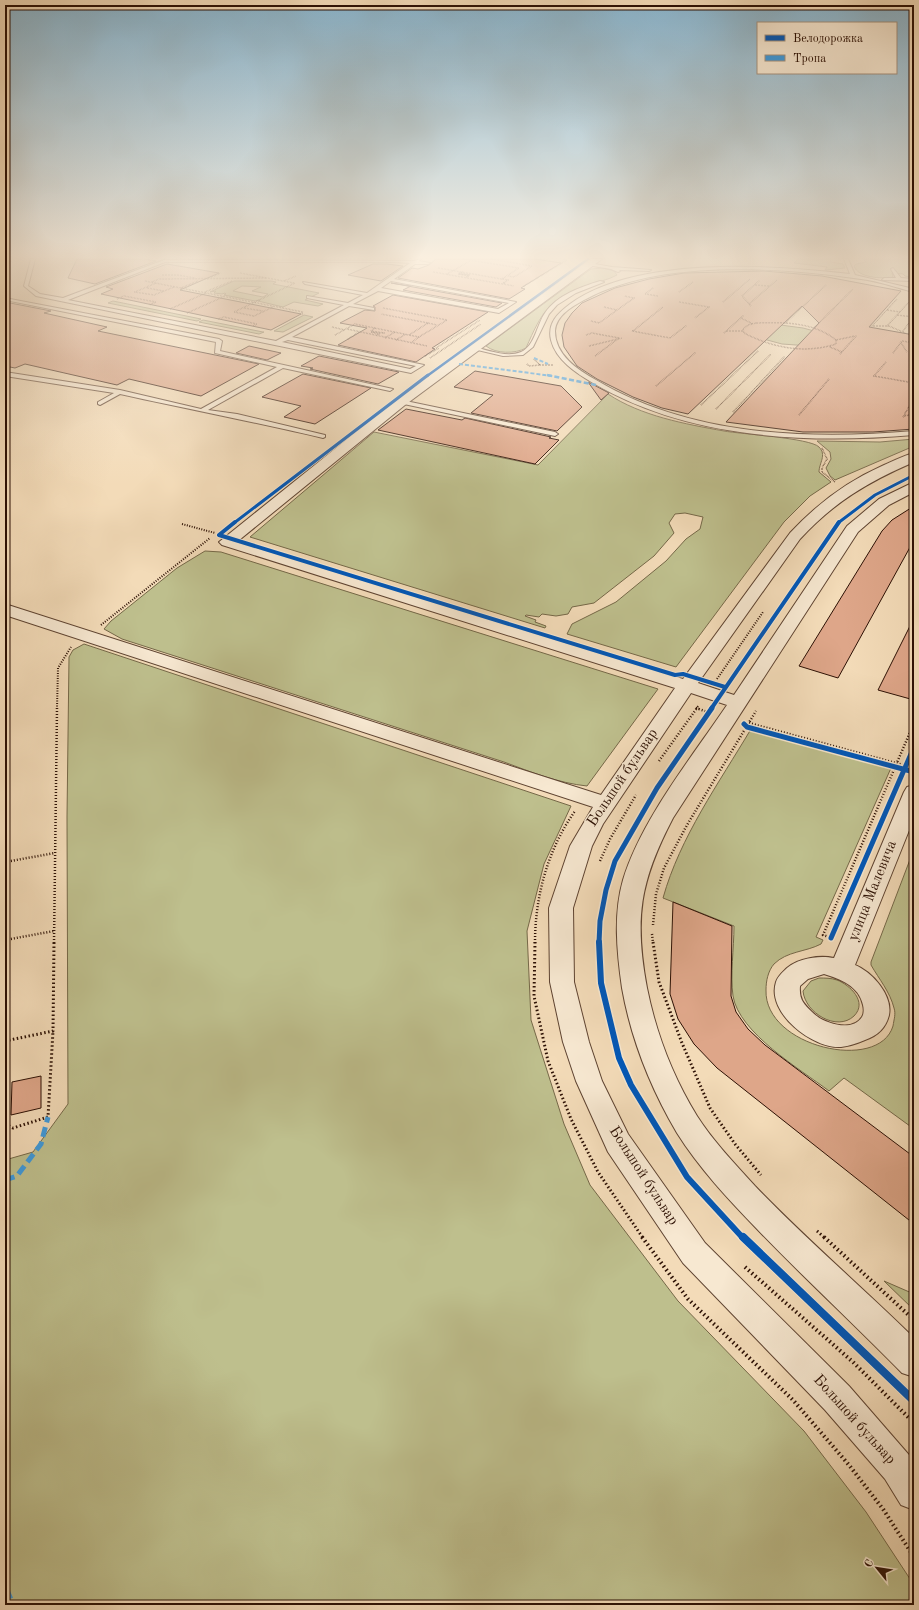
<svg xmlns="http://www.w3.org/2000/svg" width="919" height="1610" font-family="'Old Standard TT',serif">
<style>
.green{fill:#bebf8d;stroke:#756848;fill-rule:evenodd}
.building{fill:#dea689;stroke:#2c1004}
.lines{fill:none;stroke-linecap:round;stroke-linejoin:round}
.service-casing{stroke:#5e4331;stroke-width:2}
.minor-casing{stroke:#5e4331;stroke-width:2}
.path-far4{stroke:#2c1004;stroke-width:1.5;stroke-dasharray:0.5 1;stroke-linecap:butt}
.path-far3{stroke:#2c1004;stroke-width:2;stroke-dasharray:1 1.5;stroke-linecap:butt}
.path-far2{stroke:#2c1004;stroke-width:2.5;stroke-dasharray:1 2;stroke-linecap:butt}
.path-far1{stroke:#2c1004;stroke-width:3;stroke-dasharray:1.5 2.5;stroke-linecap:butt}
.path{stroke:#2c1004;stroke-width:4;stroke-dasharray:1.5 3;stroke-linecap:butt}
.service{fill:#f7e8d1;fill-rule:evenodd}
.minor{fill:#f7e8d1;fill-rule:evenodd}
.quiet-far3{stroke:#3d9add;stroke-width:2;stroke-dasharray:4 2;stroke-linecap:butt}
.quiet-far2{stroke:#3d9add;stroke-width:2.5;stroke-dasharray:5 2.5;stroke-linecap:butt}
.quiet-far1{stroke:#3d9add;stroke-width:5;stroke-dasharray:10 5;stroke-linecap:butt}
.quiet{stroke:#3d9add;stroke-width:6;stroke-dasharray:13 6;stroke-linecap:butt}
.cycleway-far5-casing{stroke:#f7e8d1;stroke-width:4}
.cycleway-far4-casing{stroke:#f7e8d1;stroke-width:4.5}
.cycleway-far3-casing{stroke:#f7e8d1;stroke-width:6}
.cycleway-far2-casing{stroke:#f7e8d1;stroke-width:8}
.cycleway-far1-casing{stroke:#f7e8d1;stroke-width:9}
.cycleway-casing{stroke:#f7e8d1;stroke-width:10}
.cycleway-far5{stroke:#0057b8;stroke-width:2.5}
.cycleway-far4{stroke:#0057b8;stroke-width:3}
.cycleway-far3{stroke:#0057b8;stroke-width:4}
.cycleway-far2{stroke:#0057b8;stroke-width:5}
.cycleway-far1{stroke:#0057b8;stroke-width:6}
.cycleway{stroke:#0057b8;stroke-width:8}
.labels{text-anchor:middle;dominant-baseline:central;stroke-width:3;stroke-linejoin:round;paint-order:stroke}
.street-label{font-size:15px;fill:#2c1004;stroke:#f7e8d1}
</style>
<rect width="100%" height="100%" fill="#f3dbb8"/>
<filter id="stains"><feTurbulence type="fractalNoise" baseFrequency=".005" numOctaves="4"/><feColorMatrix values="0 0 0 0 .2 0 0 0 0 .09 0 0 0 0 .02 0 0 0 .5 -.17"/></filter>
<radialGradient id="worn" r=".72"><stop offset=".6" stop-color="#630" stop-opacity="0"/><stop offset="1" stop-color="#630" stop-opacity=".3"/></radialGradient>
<path class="green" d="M798 259H830L831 262 843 264 845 268 825 270 827 267 794 263Z
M864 259H914V278L905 276 903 274 892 273 893 277C882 279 858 278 854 266L856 264 866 262Z
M603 268 614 271 617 275C608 280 597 282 588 285 548 299 542 312 526 348 515 354 496 354 486 346L591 269Z
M234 281H271L276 282 273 284 319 293 305 300 323 304 318 306 294 302 283 307 258 301 260 300H259L255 301 224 295 226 294 225 293 222 294 214 293 216 291 210 292ZM242 286 261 287 252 291 268 294 263 297 233 291Z
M113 301 201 319 197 321 108 303Z
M304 315 313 317 283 332 274 331Z
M203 320 263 332H264L259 334 199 322Z
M773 324 803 328 818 332 810 346 782 344 756 337Z
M608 394C641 416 685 424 724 431 740 434 810 438 819 447 827 455 819 463 819 472L831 482 810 496 784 522 676 667 567 634 572 624 616 602 666 561 686 539 700 529 703 517 685 513 675 514 669 523 674 533 654 556 594 603 572 607 568 614 556 616 542 614 539 617 526 615 525 616 536 620 535 622 546 626 545 628 250 537 374 432 538 465Z
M914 439V446L835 480 830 476 826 468 831 459 830 452 817 441 880 442Z
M205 551 221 552 658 689 587 786C558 783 531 772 504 762L122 639 104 629 111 621 177 568Z
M84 644 571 806 544 864 527 931 531 1020 564 1124 590 1185 678 1301 804 1431 866 1512 914 1585V1605H5V1160L33 1152 68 1104 67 817 69 657 73 650Z
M751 729 891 768 816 937 823 940 821 944C806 952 787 951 774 964 768 971 766 981 766 990 764 1047 879 1073 893 1026 894 1019 896 1014 894 1008 890 992 879 979 871 965V962L914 849V1129L844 1078 829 1091C800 1069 739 1033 733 996 730 975 734 948 734 926L663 898C680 837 719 783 751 729Z
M819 978C825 978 831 978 837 980 850 985 868 1002 854 1016 837 1032 805 1013 803 991L811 981Z
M884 1281 914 1294V1310Z"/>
<path class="building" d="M77 259H144L156 261 95 284 68 278Z
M436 259H535L561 263 521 288 525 289 509 299 398 278 412 268 418 269 429 265Z
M167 264 219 273 180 290 301 314 271 330 101 294 113 289 106 287Z
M373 264H387L403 266 381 281 348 275Z
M764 271 822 276 901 291 869 327 914 335V429L873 432H803L726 422 819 323 802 306 688 414 662 408 633 397 597 379 577 366 564 347 562 335 565 323 572 313 582 303 615 288 649 279 684 273Z
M391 283 502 303 496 307 403 290 411 286Z
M393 295 488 312 432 348 435 349 416 362 338 345 367 328 340 323 365 310 375 311V307L373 306Z
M5 302 51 311 44 313 107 327 98 331 259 364 201 396 129 379 117 385 25 364 15 368 5 366Z
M249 346 281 353 267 360 236 353Z
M319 356 399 372 378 384 310 369 313 368 301 366Z
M475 371 561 386 582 407 557 431 471 413 493 395 454 387Z
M303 374 371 388 315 424 284 417 301 406 262 397Z
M588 382 592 384 609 393 601 400Z
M406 409 462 420 465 418 551 437 549 438 559 440 535 464 378 430Z
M914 506V540L838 678 799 666 882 531 892 520Z
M914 618V700L878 690Z
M673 902 732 926 731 996 736 1012 748 1029 765 1045 914 1157V1224L717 1068 694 1044 678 1019 670 994Z
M41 1076V1108L11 1115 12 1082Z"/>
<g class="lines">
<g class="service-casing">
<path id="service" d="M31 259H35L28 286 40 294 63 298 164 260 414 261 421 259 419 261 430 263 428 264H415L394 279 516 302 499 313 378 291 353 304 374 308V310L349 306 292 337 424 365 411 373 36 296 24 286ZM165 262H394L410 263 367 293 303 282 305 284 363 295 348 303 307 296V298L344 305 276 341 68 300ZM391 281 509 303 498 309 381 288ZM288 340 416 366 410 369 282 342Z
M844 259H848L855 275 914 289V292C897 288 879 281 861 279 780 267 660 259 586 299 573 306 556 315 555 331 555 355 578 370 596 380 690 436 807 440 914 431V435C807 444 688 439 593 383 576 373 556 360 551 340 547 323 558 313 570 304 636 256 772 265 850 274Z
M589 263 612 267 651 270 649 271 619 270 620 271 618 272 611 269 587 265Z
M893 268 901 278 914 279V281L882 280 884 278H896L891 269Z
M600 281 604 282 576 293 557 305 549 314 533 347 523 355 503 356 469 348 472 346C486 350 507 358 521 352 535 346 537 324 545 313 557 295 581 287 600 281Z
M5 298 219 339 222 341 220 351 393 389 390 391 283 368 208 410 237 414 325 435V437L323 438C255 422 188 409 120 394L100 405 98 404V402L114 393 5 376V372L120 390 201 409 277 367 215 353 216 342 5 300Z
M401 400 555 432 558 434 555 436 399 403V401Z"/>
</g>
<g class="minor-casing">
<path id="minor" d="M591 259H602L405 405 238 541 683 679 790 533C817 504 846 482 882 466 893 461 903 456 914 453V462C868 482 834 502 800 539L698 683 734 695 847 526 879 499 914 482V492L889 505 858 532 673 818C640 881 634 918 647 988 656 1033 673 1077 697 1116 713 1141 735 1164 755 1186 806 1239 862 1287 914 1338V1377L902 1373C854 1324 804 1278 757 1229 728 1199 699 1168 677 1133 651 1089 631 1039 622 988 617 953 613 915 623 880 641 820 692 757 727 705L691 693 603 824 592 846 573 908 574 982 589 1042 602 1081 628 1134 705 1243 849 1386 909 1455 914 1461V1510L901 1505 885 1479 825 1410 683 1263 608 1152 576 1081 563 1042 550 982 549 908 570 846 593 807 5 615V604L601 795 675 688 222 545 219 542 397 399Z
M914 785V818L855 965C872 972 893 995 889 1015 886 1028 877 1036 865 1040 858 1043 849 1046 841 1047 813 1049 766 1013 776 982 778 976 783 972 787 968 798 958 820 955 834 958L904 792 907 787ZM824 974C840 979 859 986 863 1005 864 1009 864 1014 862 1017 852 1033 822 1023 812 1012 803 1003 799 999 800 986L808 979Z"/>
</g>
<path class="path-far4" d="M491 259 532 266 514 277 508 276
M540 259 563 263
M438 268 502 279 519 268 463 259
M433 272 514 286
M463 272 460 273 470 275 458 274 469 276 466 277
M240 273 294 283
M447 274 470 261
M162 275H178L195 278
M207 279 221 273
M502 279 508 280 503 283H505
M145 281 303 312 301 314H303
M284 281 296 276
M152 282 159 279 266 278
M156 283 135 292 154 295 174 287
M755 285 769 286
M524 286 567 260 562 259
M147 288 164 291
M181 288 198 281
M653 288 645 294 658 296
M205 292 232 281
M679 292 693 282
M117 299 124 296 156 302 149 305
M679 302 709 307 695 318
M723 302 750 279
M749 304 777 280
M751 306 742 296 760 280
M273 307 254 316 234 312 295 283
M604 307 617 310
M244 308 263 311
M383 308 447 320 419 337
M170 309 206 293
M887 310 900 312
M187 313 223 297
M897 315 913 317
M741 318 753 324
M218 319 224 317 257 324 253 326
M591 321 599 323 634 298 624 296
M428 323 437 325
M756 323C783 322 814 322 836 340V344C805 354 773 348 744 333L743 329 748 325Z
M785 323 826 285
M873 326H889L905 333
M887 326 909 302
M332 327 345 330
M871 327 897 299
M375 328 371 331 384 333 371 332 379 334 376 336
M814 328 853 289
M347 329 427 346
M632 331 670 338 687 325
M633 331 663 307
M726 331H743
M903 331 914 316
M724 333 744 315
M335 335 355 324 409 335 428 323 381 314
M409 335 419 337 412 342
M586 335 592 333 619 338 595 356
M385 338 395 332
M348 339 359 332
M396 340 406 334
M836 340 855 336
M901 343 907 352
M589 346 622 338
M830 347 842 352
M436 348 480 320
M893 353 902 341 914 343
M840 354 857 335
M425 356 439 348
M430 358 481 324
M534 359 540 365H554
M886 362 874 376 914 383
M527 364 529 366 540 365
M656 386 696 352
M701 405 758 351
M716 409 771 354
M733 412 785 356
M799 415 829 379
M904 416 914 414
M903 417 914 398
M822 448 827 459 822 468V472L835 482"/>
<path class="path-far3" d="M182 524 215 533
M101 625 210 538
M717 679 763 612
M696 708 699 709
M57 709 58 668 71 647
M696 709 699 705"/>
<path class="path-far2" d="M696 708 710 713
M749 723 914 768
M659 761 697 708
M600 861 610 839 636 795
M5 862 55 853
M653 925 656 894 664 868 687 825 756 711
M652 934 653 943
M832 938 823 935 914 723
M5 940 54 931
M54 943 57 708
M535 943C535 896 548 849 575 811"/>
<path class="path-far1" d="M535 942 534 996 548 1061 571 1119 598 1172 643 1238
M653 942 659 982 682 1043 710 1108 735 1144 761 1175
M5 1041 53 1031 54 942
M5 1124 13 1128 48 1117 53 1031
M817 1231 825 1238"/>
<path class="path" d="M642 1237 688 1299 793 1400 849 1465 883 1509 914 1557
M824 1237 914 1320
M745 1267 853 1362 914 1423"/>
<use href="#service" class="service"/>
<use href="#minor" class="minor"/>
<path class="quiet-far3" d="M534 358 548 364
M459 364 553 376"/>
<path class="quiet-far2" d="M547 375 596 385"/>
<path class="quiet-far1" d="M5 1180 17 1176 41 1144 48 1117"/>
<path class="quiet" d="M5 1587 13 1605"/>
<g class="cycleway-far5-casing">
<path id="cycleway-far5" d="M427 376 588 259"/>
</g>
<g class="cycleway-far4-casing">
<path id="cycleway-far4" d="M234 523 428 375
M838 523 875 495 914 475"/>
</g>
<g class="cycleway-far3-casing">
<path id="cycleway-far3" d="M235 522 219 535 675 675 683 674 725 687
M711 709 839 522"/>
</g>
<g class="cycleway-far2-casing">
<path id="cycleway-far2" d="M744 724 747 727 914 772
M831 938 914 747
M599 943 600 921 606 890 615 861 657 788 712 708"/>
</g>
<g class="cycleway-far1-casing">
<path id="cycleway-far1" d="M599 942 601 983 619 1058 631 1085 687 1177 743 1238"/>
</g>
<g class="cycleway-casing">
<path id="cycleway" d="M743 1237 914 1401"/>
</g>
<use href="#cycleway-far5" class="cycleway-far5"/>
<use href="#cycleway-far4" class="cycleway-far4"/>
<use href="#cycleway-far3" class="cycleway-far3"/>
<use href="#cycleway-far2" class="cycleway-far2"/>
<use href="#cycleway-far1" class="cycleway-far1"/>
<use href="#cycleway" class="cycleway"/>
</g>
<linearGradient id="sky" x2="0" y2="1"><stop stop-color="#89b7d2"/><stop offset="0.53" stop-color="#faefdf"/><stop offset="1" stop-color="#faefdf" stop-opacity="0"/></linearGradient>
<rect width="919" height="485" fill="url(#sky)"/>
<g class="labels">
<g class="street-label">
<text transform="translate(623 778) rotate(-56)">Большой бульвар</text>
<text transform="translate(873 891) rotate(-68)">улица Малевича</text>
<text transform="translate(643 1176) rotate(57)">Большой бульвар</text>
<text transform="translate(854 1420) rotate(48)">Большой бульвар</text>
</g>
</g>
<rect width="919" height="1610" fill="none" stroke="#f3dbb8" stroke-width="20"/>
<rect x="6" y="6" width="907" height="1598" fill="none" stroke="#2c1004" stroke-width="2"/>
<rect x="10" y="10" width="899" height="1590" fill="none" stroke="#2c1004"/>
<rect x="757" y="22" width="140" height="52" fill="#f7e8d1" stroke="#a6927f"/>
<rect x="765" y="35" width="20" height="6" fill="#0057b8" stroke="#a6927f"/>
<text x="793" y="42" font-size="12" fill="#2c1004">Велодорожка</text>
<rect x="765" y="55" width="20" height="6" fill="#3d9add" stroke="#a6927f"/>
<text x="793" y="62" font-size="12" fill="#2c1004">Тропа</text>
<g transform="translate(877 1568) rotate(300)" stroke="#f7e8d1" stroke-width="3" paint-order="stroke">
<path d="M0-3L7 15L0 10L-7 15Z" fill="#2c1004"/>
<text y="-6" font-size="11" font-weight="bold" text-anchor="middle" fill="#2c1004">С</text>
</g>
<rect width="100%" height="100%" filter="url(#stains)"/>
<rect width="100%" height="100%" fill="url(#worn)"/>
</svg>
